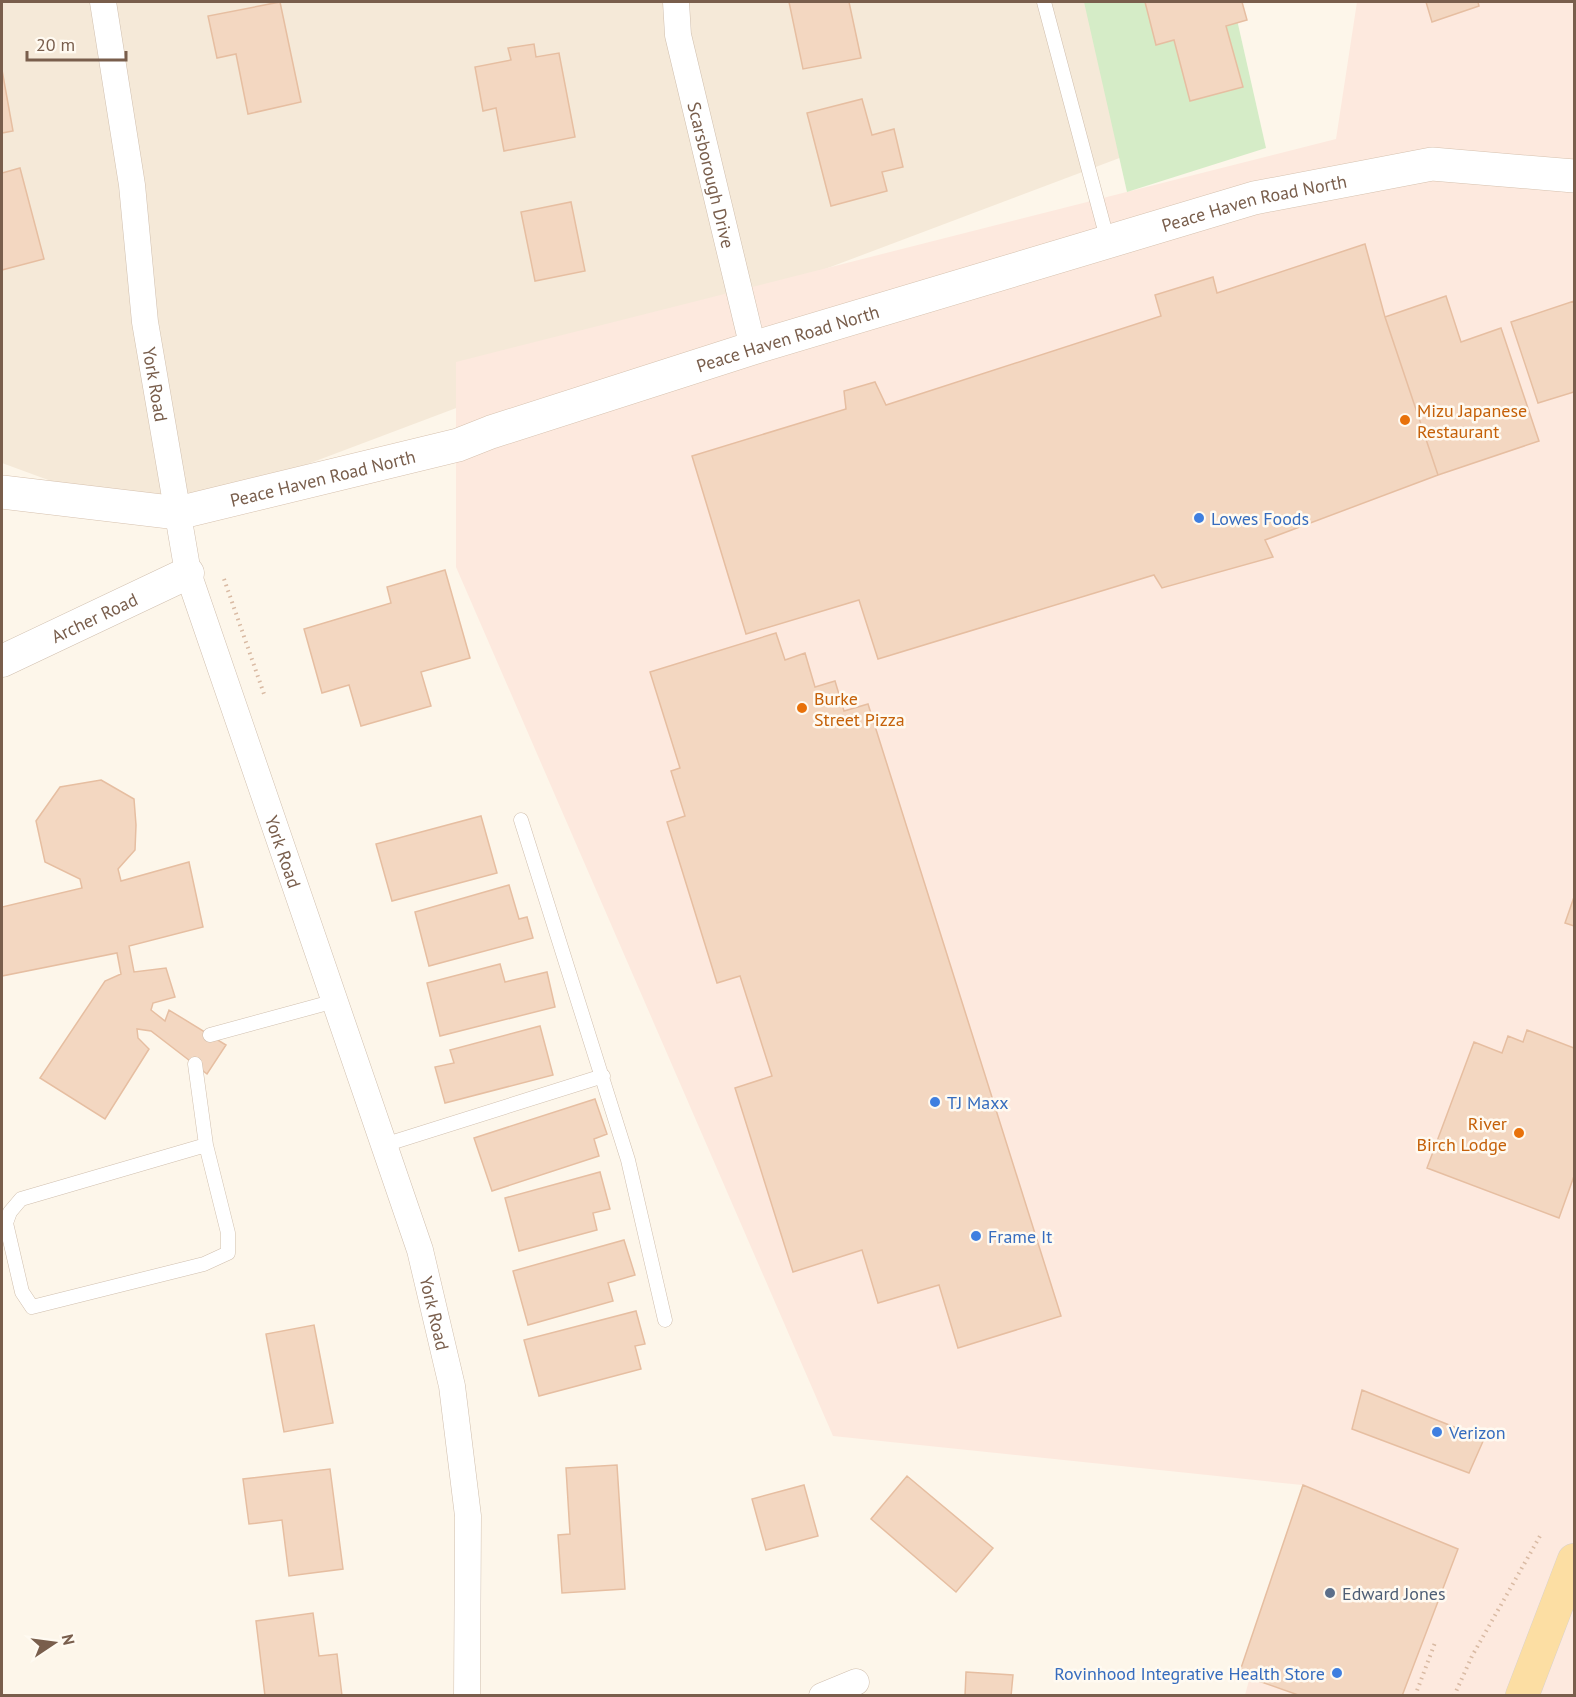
<svg xmlns="http://www.w3.org/2000/svg" width="1576" height="1697" font-family="'PT Sans',sans-serif">
<style>
.residential{fill:#f5e9d8}
.commercial{fill:#fde9de}
.green{fill:#d5ecc7}
.building{fill:#f3d7c1;stroke:#e6bea1;stroke-width:1.5}
.lines{fill:none;stroke-linecap:round;stroke-linejoin:round}
.service-casing{stroke:#d0bfae;stroke-width:15}
.minor-casing{stroke:#d0bfae;stroke-width:27}
.tertiary-casing{stroke:#d0bfae;stroke-width:33}
.secondary-casing{stroke:#d6c1ae;stroke-width:34}
.primary-casing{stroke:#d9d2cd;stroke-width:34}
.path{stroke:#d9baa3;stroke-width:4;stroke-dasharray:1.5 4.5;stroke-linecap:butt}
.service{stroke:#fff;stroke-width:14}
.minor{stroke:#fff;stroke-width:26}
.tertiary{stroke:#fff;stroke-width:32}
.secondary{stroke:#fff;stroke-width:33}
.primary{stroke:#fcdea3;stroke-width:33}
.food-dot{fill:#e8710a;stroke:#fffaf1;stroke-width:2}
.shop-dot{fill:#3f7fe0;stroke:#fffaf1;stroke-width:2}
.service-dot{fill:#5c6f8a;stroke:#fffaf1;stroke-width:2}
.labels{text-anchor:middle;dominant-baseline:central;stroke-width:5;stroke-linejoin:round;paint-order:stroke}
.street-label{font-size:18px;fill:#795e4c;stroke:#fffaf1}
.food-label{font-size:18px;fill:#c56008;stroke:#fffaf1;text-anchor:start}
.shop-label{font-size:18px;fill:#366cbe;stroke:#fffaf1;text-anchor:start}
.service-label{font-size:18px;fill:#4e5e75;stroke:#fffaf1;text-anchor:start}
</style>
<rect width="100%" height="100%" fill="#fdf6ea"/>
<path class="residential" d="M2 2H1127L1154 145 178 513 119 506 2 463Z"/>
<path class="commercial" d="M1357 2H1574V1695H1245L1302 1485 833 1436 456 567V362L1336 139Z"/>
<path class="green" d="M1084 2H1233L1266 148 1127 192Z"/>
<path class="building" d="M280 2 301 102 248 114 236 54 217 58 208 16Z
M789 2H849L861 58 803 69Z
M1145 2H1242L1247 20 1226 26 1243 87 1190 101 1174 40 1156 45Z
M1426 2H1478L1479 6 1432 22Z
M534 44 536 57 559 53 575 137 504 151 496 108 483 111 475 67 511 60 508 48Z
M2 70 13 131 2 133Z
M862 99 872 135 894 129 903 167 882 172 887 191 831 206 807 113Z
M20 168 44 259 2 270V173Z
M571 202 585 271 535 281 521 212Z
M1365 244 1385 317 1438 475 1265 540 1273 557 1162 588 1154 575 878 659 859 600 746 634 692 456 846 409 844 391 875 382 886 405 1161 316 1155 295 1213 277 1217 293Z
M1446 296 1461 342 1501 328 1539 441 1438 475 1385 317Z
M1574 301V392L1538 403 1511 322Z
M445 570 470 658 421 672 431 706 361 726 349 685 322 693 304 629 391 603 387 587Z
M776 633 785 660 805 653 815 687 835 681 844 711 868 704 1061 1316 958 1348 939 1285 878 1303 862 1250 793 1272 735 1088 772 1076 740 976 717 983 667 822 685 816 671 771 680 768 650 672Z
M101 780 134 799 136 825 135 850 118 869 121 881 189 862 203 927 129 946 134 972 166 968 175 997 153 1003 151 1010 165 1021 169 1010 226 1045 207 1074 151 1031 137 1029 138 1038 149 1049 105 1119 40 1078 105 981 121 974 117 953 2 976V907L82 888 80 879 45 862 36 821 60 787Z
M481 816 497 873 392 901 376 844Z
M509 885 519 919 527 917 533 938 429 966 415 912Z
M1574 897V926L1565 923Z
M500 964 505 982 547 972 555 1007 440 1036 427 983Z
M540 1026 553 1075 445 1103 435 1067 454 1063 450 1050Z
M1527 1030 1574 1048V1176L1559 1218 1427 1168 1474 1042 1502 1053 1508 1036 1523 1042Z
M595 1099 607 1134 594 1139 599 1156 492 1191 474 1138Z
M600 1172 610 1209 593 1213 597 1230 519 1251 505 1198Z
M624 1240 635 1275 608 1283 613 1301 528 1325 513 1271Z
M636 1311 645 1344 635 1346 641 1369 539 1396 524 1340Z
M314 1325 333 1423 284 1432 266 1334Z
M1362 1390 1484 1439 1469 1473 1352 1429Z
M617 1465 625 1589 562 1593 558 1535 570 1534 566 1468Z
M330 1469 343 1569 289 1576 282 1520 249 1524 243 1479Z
M907 1476 993 1548 956 1592 871 1519Z
M804 1485 818 1536 766 1550 752 1499Z
M1303 1485 1458 1549 1402 1696H1301L1239 1674Z
M313 1613 319 1656 337 1654 342 1696H265L256 1621Z
M966 1672 1013 1675 1011 1696H965Z"/>
<g class="lines">
<g class="service-casing">
<path id="service" d="M1044 2 1108 242
M521 820 628 1160 665 1320
M210 1035 335 1001
M195 1064 206 1145 228 1233V1253L204 1264 32 1307 22 1292 6 1223 10 1212 21 1199 206 1145
M384 1145 603 1076"/>
</g>
<g class="minor-casing">
<g id="minor">
<path id="s1" d="M103 2 132 185 145 322 188 573 420 1250 452 1386 468 1516 467 1696"/>
<path id="s2" d="M676 2 678 35 753 348"/>
<path d="M822 1696 856 1682"/>
</g>
</g>
<g class="tertiary-casing">
<g id="tertiary">
<path id="s3" d="M2 661 188 573"/>
</g>
</g>
<g class="secondary-casing">
<g id="secondary">
<path id="s4" d="M2 492 178 513 458 445 491 432 753 348 1254 198 1432 164 1574 176"/>
</g>
</g>
<g class="primary-casing">
<path id="primary" d="M1522 1696 1574 1560"/>
</g>
<path class="path" d="M224 579 264 694
M1415 1696 1436 1640
M1454 1696 1472 1656 1540 1536"/>
<use href="#service" class="service"/>
<use href="#minor" class="minor"/>
<use href="#tertiary" class="tertiary"/>
<use href="#secondary" class="secondary"/>
<use href="#primary" class="primary"/>
</g>
<g class="food-dot">
<circle cx="1405" cy="420" r="6"/>
<circle cx="802" cy="708" r="6"/>
<circle cx="1519" cy="1133" r="6"/>
</g>
<g class="shop-dot">
<circle cx="1199" cy="518" r="6"/>
<circle cx="935" cy="1102" r="6"/>
<circle cx="976" cy="1236" r="6"/>
<circle cx="1437" cy="1432" r="6"/>
<circle cx="1337" cy="1673" r="6"/>
</g>
<circle class="service-dot" cx="1330" cy="1593" r="6"/>
<g class="labels">
<g class="street-label">
<text stroke="none"><textPath href="#s2" startOffset="177">Scarsborough Drive</textPath></text>
<text stroke="none"><textPath href="#s4" startOffset="1298">Peace Haven Road North</textPath></text>
<text stroke="none"><textPath href="#s4" startOffset="812">Peace Haven Road North</textPath></text>
<text stroke="none"><textPath href="#s1" startOffset="386">York Road</textPath></text>
<text stroke="none"><textPath href="#s4" startOffset="326">Peace Haven Road North</textPath></text>
<text stroke="none"><textPath href="#s3" startOffset="102">Archer Road</textPath></text>
<text stroke="none"><textPath href="#s1" startOffset="872">York Road</textPath></text>
<text stroke="none"><textPath href="#s1" startOffset="1358">York Road</textPath></text>
</g>
<g class="food-label">
<text x="1417" y="410">Mizu Japanese<tspan x="1417" dy="21">Restaurant</tspan></text>
<text x="814" y="698">Burke<tspan x="814" dy="21">Street Pizza</tspan></text>
<text x="1507" y="1123" text-anchor="end">River<tspan x="1507" dy="21">Birch Lodge</tspan></text>
</g>
<g class="shop-label">
<text x="1211" y="518">Lowes Foods</text>
<text x="947" y="1102">TJ Maxx</text>
<text x="988" y="1236">Frame It</text>
<text x="1449" y="1432">Verizon</text>
<text x="1325" y="1673" text-anchor="end">Rovinhood Integrative Health Store</text>
</g>
<g class="service-label">
<text x="1342" y="1593">Edward Jones</text>
</g>
</g>
<rect width="1576" height="1697" fill="none" stroke="#795e4c" stroke-width="6"/>
<g transform="translate(54 1643) rotate(77)" stroke="#fffaf1" stroke-width="4.5" paint-order="stroke">
<path d="M0-4.5L10 22L0 15L-10 22Z" fill="#795e4c"/>
<text y="-9" font-size="16" font-weight="bold" text-anchor="middle" fill="#795e4c">N</text>
</g>
<path d="M27 51v9h99v-9" fill="none" stroke="#795e4c" stroke-width="3"/>
<text x="36" y="51" font-size="18" fill="#795e4c" stroke="#fffaf1" stroke-width="4.5" paint-order="stroke">20 m</text>
</svg>
